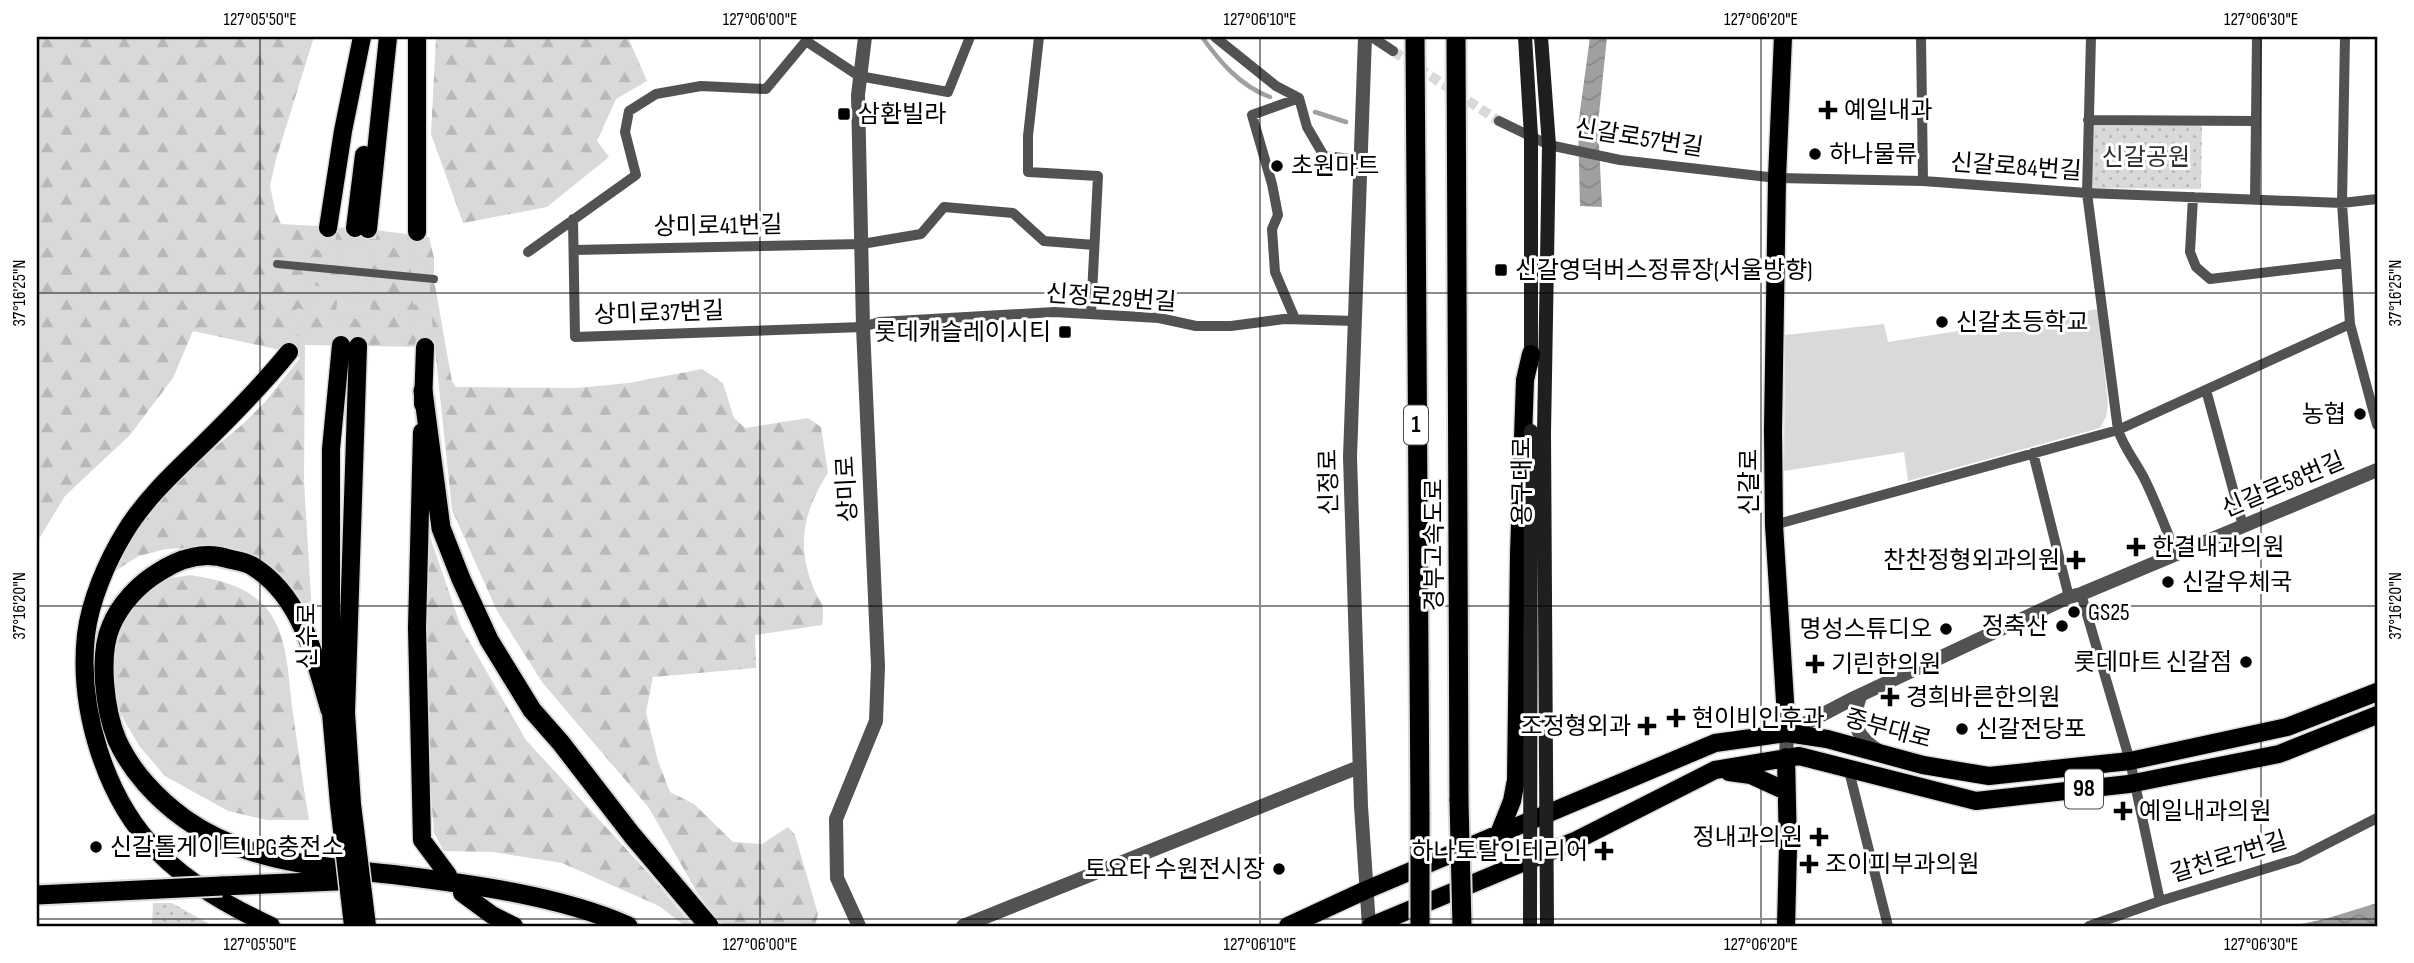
<svg xmlns="http://www.w3.org/2000/svg" width="2414" height="963" font-family="'Sofia Sans Condensed','Noto Sans KR',sans-serif">
<style>
.grass{fill:#d9d9d9}
.forest{fill:url(#forest-firs)}
.park{fill:url(#park-dots)}
.water{fill:url(#water-waves)}
.lines{fill:none;stroke-linecap:round;stroke-linejoin:round}
.stream{stroke:#a0a0a0;stroke-width:4.5}
.minor-tunnel{stroke:#d9d9d9;stroke-width:10;stroke-dasharray:10 5;stroke-linecap:butt}
.primary-tunnel{stroke:#d9d9d9;stroke-width:18;stroke-dasharray:18 9;stroke-linecap:butt}
.primary-casing{stroke:#dbdbdb;stroke-width:21}
.motorway-casing{stroke:#dbdbdb;stroke-width:23}
.minor{stroke:#525252;stroke-width:10}
.tertiary{stroke:#525252;stroke-width:14}
.secondary{stroke:#1f1f1f;stroke-width:14}
.primary{stroke:#000;stroke-width:18}
.motorway{stroke:#000;stroke-width:19}
.primary-bridge-casing{stroke:#dbdbdb;stroke-width:21;stroke-linecap:butt}
.motorway-bridge-casing{stroke:#dbdbdb;stroke-width:23;stroke-linecap:butt}
.pedestrian-bridge{stroke:#525252;stroke-width:8}
.secondary-bridge{stroke:#1f1f1f;stroke-width:14}
.primary-bridge{stroke:#000;stroke-width:18}
.motorway-bridge{stroke:#000;stroke-width:19}
.ticks{fill:none;stroke:#000;stroke-width:2;stroke-opacity:0.45}
.poi-dot{fill:#000;stroke:#fff;stroke-width:2.5}
.labels{text-anchor:middle;dominant-baseline:central;stroke-width:6;stroke-linejoin:round;paint-order:stroke}
.shield{fill:#fff;stroke:#4c4c4c;stroke-width:2}
.shield-label{font-size:23px;font-weight:bold;fill:#000}
.poi-label{font-size:24px;fill:#000;stroke:#fff;text-anchor:start}
.street-label{font-size:24px;fill:#000;stroke:#fff}
.park-label{font-size:24px;fill:#303030;stroke:#fff}
.neatline{fill:none;stroke:#000;stroke-width:2.5}
.ticks-label{font-size:18px;text-anchor:middle;fill:#000}
</style>
<defs>
<pattern id="forest-firs" width="22" height="20" patternUnits="userSpaceOnUse" patternTransform="scale(1.75)"><rect width="22" height="20" fill="#d9d9d9"/><path d="M5 1l3.5 6h-7zM16 11l3.5 6h-7z" fill="#b8b8b8"/></pattern>
<pattern id="park-dots" width="8" height="8" patternUnits="userSpaceOnUse" patternTransform="scale(1.75)"><rect width="8" height="8" fill="#d9d9d9"/><path d="M2 2h.1M6 6h.1" fill="none" stroke="#b8b8b8" stroke-width="1.8" stroke-linecap="round"/></pattern>
<pattern id="water-waves" width="16" height="10" patternUnits="userSpaceOnUse" patternTransform="scale(1.75)"><rect width="16" height="10" fill="#a0a0a0"/><path d="M0 5q4-4 8 0t8 0" fill="none" stroke="#888"/></pattern>
</defs>
<rect width="100%" height="100%" fill="#fff"/>
<path class="grass" d="M2098 309 2108 404 2106 417 2100 428 1908 481 1904 452 1784 471 1785 335 1884 324 1888 342Z"/>
<path class="forest" d="M37 37H314L276 159 270 186 275 210 281 224 368 229 429 237 434 258V279L446 348 452 381 456 387 576 388 629 383 702 369 723 383 734 418 745 428 808 418 821 427 828 473C805 509 796 541 812 584 819 605 826 598 822 625L755 635 756 668 653 677 646 712 658 761 670 792 694 804 733 842 762 844 788 827 795 835 818 914 815 926H723L698 894 649 808 542 682 497 611 452 510 435 349 424 347 305 345 304 481 312 614 308 624 281 585 194 548 166 549 139 556 115 571 106 572 117 545 179 477 243 424 265 402 300 358 289 352 193 331 173 378 130 435 65 496 37 542Z
M436 37H628L647 81 616 99 597 141 609 157 547 207 463 223 431 134Z
M428 531 461 627 526 740 650 875 693 926H685L659 906 562 863 493 852 444 851 434 833 425 721Z
M190 575C219 580 247 585 267 609 289 636 288 680 293 713 298 749 303 784 309 820H267L228 811 165 776 140 747 125 722 110 690 119 609 159 580Z"/>
<path class="park" d="M2202 125 2201 189 2090 188 2093 126Z
M153 903H172L213 926H152Z"/>
<path class="water" d="M1590 37H1607L1598 124 1602 207 1580 206 1578 126Z
M2377 903V926H2291L2325 919Z"/>
<g class="lines">
<path class="stream" d="M1202 37C1220 62 1240 86 1270 97
M1315 112 1346 122"/>
<path class="minor-tunnel" d="M1393 51 1499 121"/>
<path class="primary-tunnel" d="M417 232 425 347
M341 345 355 228
M358 346 368 229
M289 352 296 341 325 252 328 228"/>
<g class="primary-casing">
<path id="primary" d="M1783 37 1777 178 1773 430 1774 525 1787 733
M328 228 343 131 362 37
M355 228 364 155
M368 229 388 37
M417 232V37
M423 404 425 347
M422 432 417 628 422 840 448 875
M331 702V449L341 345
M346 713 358 346
M1786 757 1788 848 1786 926
M1729 772 1751 775 1786 791
M1498 836 1512 801 1516 780 1519 554 1525 380 1531 354
M462 893 492 915 514 926
M271 926C231 907 189 884 157 851 105 798 78 709 86 635 90 601 107 561 125 532 143 502 170 476 195 452 228 420 260 388 289 352
M1288 926 1366 890 1715 743 1787 733 1827 739 1923 765 1989 776 2130 761 2287 727 2377 692
M1371 926 1577 840 1715 770 1799 756 1976 801 2129 784 2279 754 2377 715"/>
</g>
<g class="motorway-casing">
<path id="motorway" d="M1415 37 1420 814
M1456 37 1459 801
M423 391 441 528 461 579 489 640 532 710 561 743 632 835 709 926
M331 713C315 661 304 599 254 567 247 562 237 561 229 559 205 551 180 558 159 572 139 584 120 604 111 626 98 656 105 711 117 740 131 771 157 799 185 819 247 863 324 867 397 875 470 884 561 896 628 926
M222 886 360 880"/>
</g>
<path class="minor" d="M1039 37 1028 136V172L1098 176 1091 314
M1215 37 1276 86 1299 98 1307 127 1324 156 1362 160
M1372 37 1393 51
M1921 37 1923 181
M2091 37 2087 193 2118 430C2124 448 2135 461 2144 478 2156 502 2166 529 2176 554
M2345 37 2342 203 2350 324 2377 425
M2088 120 2256 121
M1499 121 1549 145 1620 160 1777 178 1923 181 2087 193 2342 203 2377 199
M2193 197 2190 252 2196 267 2210 279 2346 263
M2255 200 2257 37
M573 219 575 337 863 327 879 322 1054 312 1159 318 1196 326H1231L1284 319 1356 321
M574 250 862 244 921 234 944 207 1013 213 1044 241 1094 245
M528 252 636 175 625 132 629 111 656 94 701 86 766 89 806 41 859 76 948 92 970 37
M1295 319 1275 272 1272 229 1278 215 1272 184 1252 115 1299 98
M2206 390 2243 526
M2033 453 2069 597
M1774 525 2118 430 2350 324
M2081 594 2130 761 2160 901
M1848 767 1888 926
M2089 926 2160 901 2297 859 2377 818"/>
<path class="tertiary" d="M1365 37 1350 457 1361 806 1369 926
M1860 696C1851 723 1855 736 1880 752
M1786 757 1787 733 1854 698 2069 597 2081 594 2377 470
M859 926 837 878 836 819 876 721 878 666 863 327 858 95 865 37
M963 926 1359 767"/>
<path class="secondary" d="M1525 37 1531 136V364
M1541 37 1549 145 1544 433"/>
<use href="#primary" class="primary"/>
<use href="#motorway" class="motorway"/>
<g class="primary-bridge-casing">
<path id="primary-bridge" d="M331 713 339 804 353 926
M346 713 352 804 367 926"/>
</g>
<g class="motorway-bridge-casing">
<path id="motorway-bridge" d="M1459 801 1462 926
M1420 814V926
M37 895 222 886"/>
</g>
<path class="pedestrian-bridge" d="M277 264 434 279"/>
<path class="secondary-bridge" d="M1544 433 1547 926
M1530 926 1531 431"/>
<use href="#primary-bridge" class="primary-bridge"/>
<use href="#motorway-bridge" class="motorway-bridge"/>
</g>
<path class="ticks" d="M260 37V926M760 37V926M1260 37V926M1761 37V926M2261 37V926M37 293H2377M37 606H2377M37 919H2377"/>
<g class="poi-dot">
<path d="M1824.5 99.5h7v7h7v7h-7v7h-7v-7h-7v-7h7z"/>
<rect x="837" y="107" width="14" height="14" rx="3.5"/>
<circle cx="1815" cy="154" r="7"/>
<circle cx="1277" cy="166" r="7"/>
<rect x="1494" y="263" width="14" height="14" rx="3.5"/>
<circle cx="1942" cy="322" r="7"/>
<rect x="1058" y="325" width="14" height="14" rx="3.5"/>
<circle cx="2360" cy="414" r="7"/>
<path d="M2132.5 536.5h7v7h7v7h-7v7h-7v-7h-7v-7h7z"/>
<path d="M2072.5 549.5h7v7h7v7h-7v7h-7v-7h-7v-7h7z"/>
<circle cx="2168" cy="582" r="7"/>
<circle cx="2074" cy="612" r="7"/>
<circle cx="2062" cy="626" r="7"/>
<circle cx="1946" cy="629" r="7"/>
<circle cx="2246" cy="662" r="7"/>
<path d="M1811.5 653.5h7v7h7v7h-7v7h-7v-7h-7v-7h7z"/>
<path d="M1886.5 686.5h7v7h7v7h-7v7h-7v-7h-7v-7h7z"/>
<path d="M1672.5 707.5h7v7h7v7h-7v7h-7v-7h-7v-7h7z"/>
<path d="M1643.5 715.5h7v7h7v7h-7v7h-7v-7h-7v-7h7z"/>
<circle cx="1962" cy="729" r="7"/>
<path d="M2119.5 800.5h7v7h7v7h-7v7h-7v-7h-7v-7h7z"/>
<path d="M1815.5 826.5h7v7h7v7h-7v7h-7v-7h-7v-7h7z"/>
<circle cx="96" cy="847" r="7"/>
<path d="M1600.5 840.5h7v7h7v7h-7v7h-7v-7h-7v-7h7z"/>
<path d="M1805.5 853.5h7v7h7v7h-7v7h-7v-7h-7v-7h7z"/>
<circle cx="1279" cy="869" r="7"/>
</g>
<g class="labels">
<g class="shield">
<rect x="1404" y="405.5" width="24" height="39" rx="5"/>
<rect x="2065" y="769.5" width="38" height="39" rx="5"/>
</g>
<g class="shield-label">
<text x="1416" y="425">1</text>
<text x="2084" y="789">98</text>
</g>
<g class="poi-label">
<text x="1844" y="110">예일내과</text>
<text x="858" y="114">삼환빌라</text>
<text x="1829" y="154">하나물류</text>
<text x="1291" y="166">초원마트</text>
<text x="1515" y="270">신갈영덕버스정류장(서울방향)</text>
<text x="1956" y="322">신갈초등학교</text>
<text x="1051" y="332" text-anchor="end">롯데캐슬레이시티</text>
<text x="2346" y="414" text-anchor="end">농협</text>
<text x="2152" y="547">한결내과의원</text>
<text x="2060" y="560" text-anchor="end">찬찬정형외과의원</text>
<text x="2182" y="582">신갈우체국</text>
<text x="2088" y="612">GS25</text>
<text x="2048" y="626" text-anchor="end">정축산</text>
<text x="1932" y="629" text-anchor="end">명성스튜디오</text>
<text x="2232" y="662" text-anchor="end">롯데마트 신갈점</text>
<text x="1831" y="664">기린한의원</text>
<text x="1906" y="697">경희바른한의원</text>
<text x="1692" y="718">현이비인후과</text>
<text x="1631" y="726" text-anchor="end">조정형외과</text>
<text x="1976" y="729">신갈전당포</text>
<text x="2139" y="811">예일내과의원</text>
<text x="1803" y="837" text-anchor="end">정내과의원</text>
<text x="110" y="847">신갈톨게이트 LPG충전소</text>
<text x="1588" y="851" text-anchor="end">하나토탈인테리어</text>
<text x="1825" y="864">조이피부과의원</text>
<text x="1265" y="869" text-anchor="end">토요타 수원전시장</text>
</g>
<g class="street-label">
<text transform="translate(1639 138) rotate(9)">신갈로57번길</text>
<text transform="translate(2016 167) rotate(4)">신갈로84번길</text>
<text transform="translate(718 226) rotate(-1)">상미로41번길</text>
<text transform="translate(1111 298) rotate(4)">신정로29번길</text>
<text transform="translate(659 313) rotate(-2)">상미로37번길</text>
<text transform="translate(1522 481) rotate(-90)">용구대로</text>
<text transform="translate(1329 482) rotate(-91)">신정로</text>
<text transform="translate(1749 482) rotate(-90)">신갈로</text>
<text transform="translate(2283 485) rotate(-23)">신갈로58번길</text>
<text transform="translate(847 489) rotate(-93)">상미로</text>
<text transform="translate(1434 545) rotate(-90)">경부고속도로</text>
<text transform="translate(307 636) rotate(-90)">신수로</text>
<text transform="translate(1888 729) rotate(15)">중부대로</text>
<text transform="translate(2229 857) rotate(-17)">갈천로7번길</text>
</g>
<g class="park-label">
<text x="2146" y="157">신갈공원</text>
</g>
</g>
<rect width="2414" height="963" fill="none" stroke="#ffffff" stroke-width="77"/>
<rect x="38" y="38" width="2338" height="887" class="neatline"/>
<g class="ticks-label">
<text x="260" y="25">127°05'50"E</text>
<text x="760" y="25">127°06'00"E</text>
<text x="1260" y="25">127°06'10"E</text>
<text x="1761" y="25">127°06'20"E</text>
<text x="2261" y="25">127°06'30"E</text>
<text transform="translate(19 293) rotate(-90)" y="6">37°16'25"N</text>
<text transform="translate(2395 293) rotate(-90)" y="6">37°16'25"N</text>
<text transform="translate(19 606) rotate(-90)" y="6">37°16'20"N</text>
<text transform="translate(2395 606) rotate(-90)" y="6">37°16'20"N</text>
<text x="260" y="950">127°05'50"E</text>
<text x="760" y="950">127°06'00"E</text>
<text x="1260" y="950">127°06'10"E</text>
<text x="1761" y="950">127°06'20"E</text>
<text x="2261" y="950">127°06'30"E</text>
</g>
</svg>
